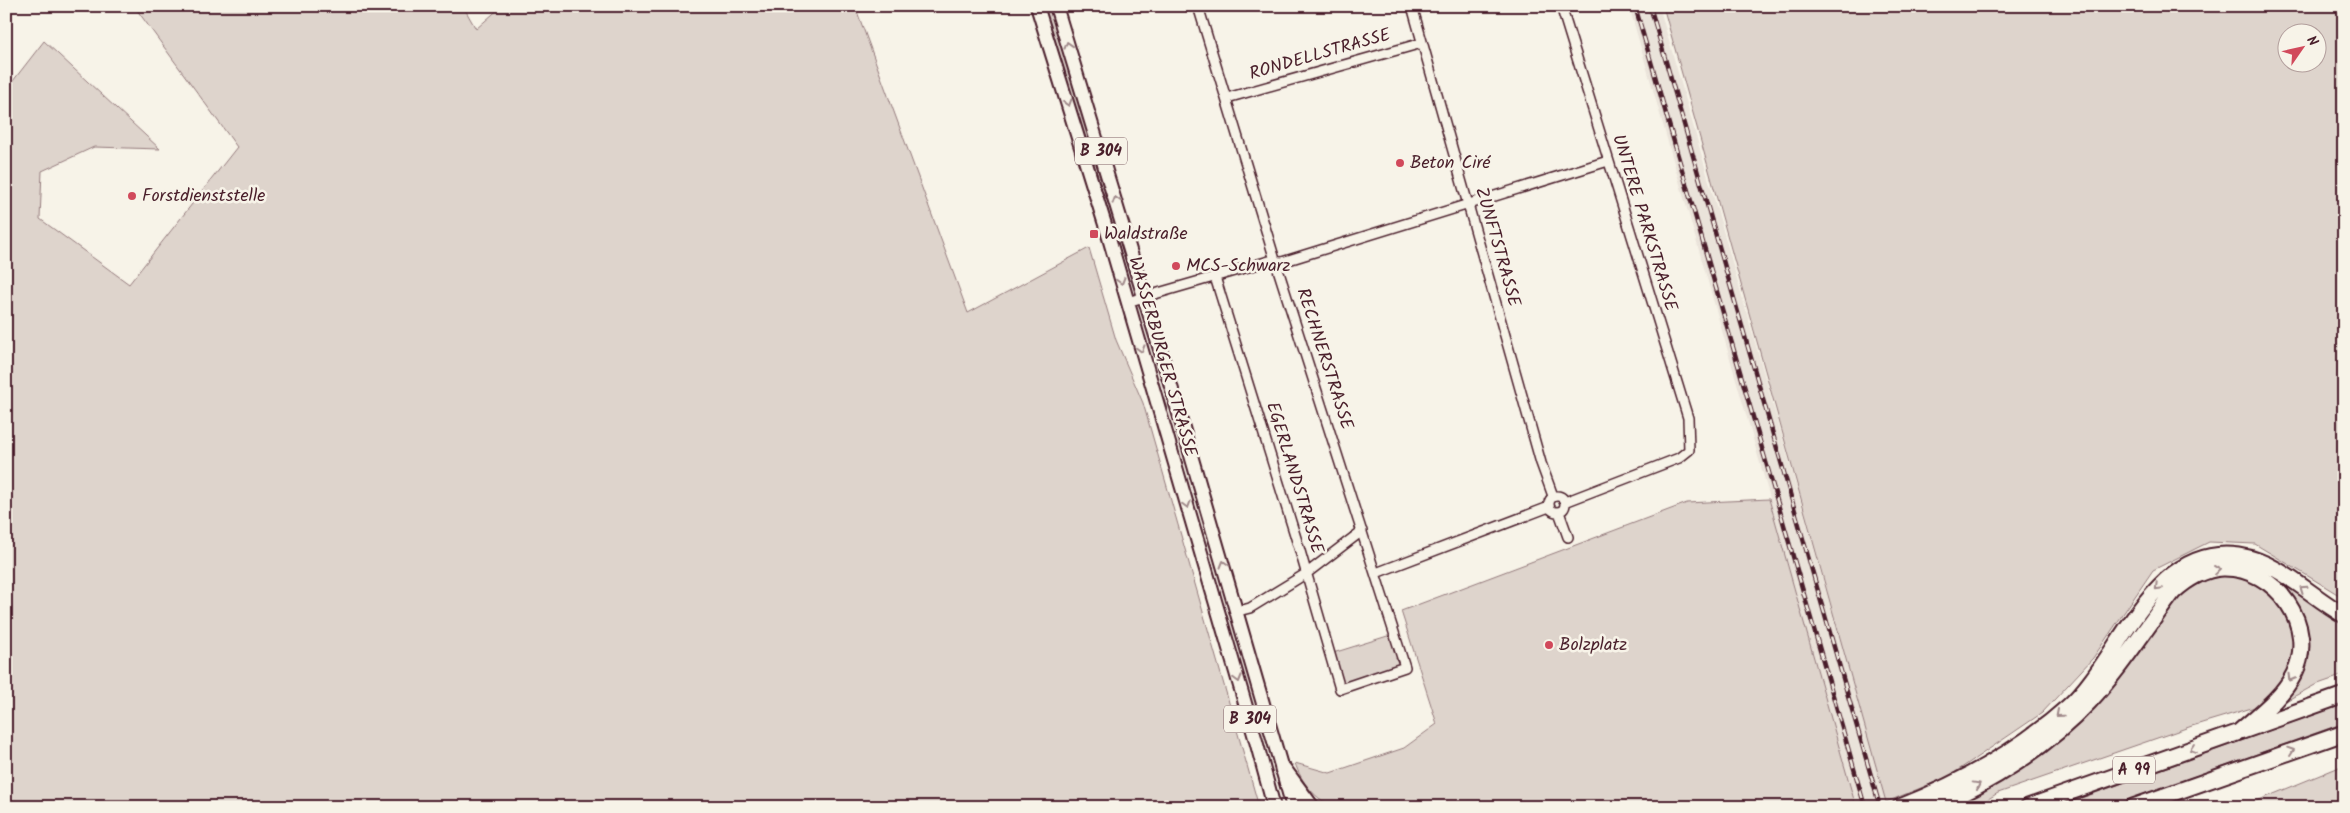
<svg xmlns="http://www.w3.org/2000/svg" width="2350" height="813" font-family="Kalam,sans-serif">
<style>
.built{fill:#eae3da}
.green{fill:#ded4cc;stroke:#947a7c;fill-rule:evenodd}
.lines{fill:none;stroke-linecap:round;stroke-linejoin:round}
.street-casing{stroke:#4a1f2b;stroke-width:12}
.primary-casing{stroke:#4a1f2b;stroke-width:16}
.highway-casing{stroke:#4a1f2b;stroke-width:19}
.street{stroke:#f7f3e8;stroke-width:9}
.primary{stroke:#f7f3e8;stroke-width:12}
.highway{stroke:#f7f3e8;stroke-width:15}
.rail-casing{stroke:#4a1f2b;stroke-width:4.5}
.rail{stroke:#f7f3e8;stroke-width:2.5;stroke-dasharray:8;stroke-linecap:butt}
.oneway{stroke:#a0898a}
.poi-dot{fill:#d1495b;stroke:#f7f3e8;stroke-width:2}
.labels{text-anchor:middle;dominant-baseline:central;stroke-width:5;stroke-linejoin:round;paint-order:stroke}
.shield{fill:#f7f3e8;stroke:#7e5f64;stroke-width:1}
.shield-label{font-size:16px;font-weight:bold;fill:#4a1f2b}
.street-label{font-size:18px;fill:#4a1f2b;stroke:#f7f3e8}
.poi-label{font-size:18px;fill:#4a1f2b;stroke:#f7f3e8;text-anchor:start}
</style>
<rect width="100%" height="100%" fill="#f7f3e8"/>
<filter id="ink" filterUnits="userSpaceOnUse"><feTurbulence type="fractalNoise" baseFrequency=".02" numOctaves="2"/><feDisplacementMap in="SourceGraphic" scale="10" xChannelSelector="R" yChannelSelector="G"/><feConvolveMatrix kernelMatrix="1 2 1 2 8 2 1 2 1" color-interpolation-filters="sRGB"/></filter>
<g filter="url(#ink)">
<path class="built" d="M1629 6H1659L1888 807H1856L1769 499 1770 498Z"/>
<path class="green" d="M134 6H463L476 29 502 6H855L968 313 1089 248 1116 340 1143 403 1259 807H6V90L44 41 160 149 94 147 42 171 40 219 129 284 237 147Z
M1044 6H1050L1132 270 1130 271 1114 216 1102 190Z
M1663 6H2344V598L2255 544 2209 542 2153 570 2093 658 2042 713 1948 777 1886 802ZM2288 32H2318V62H2288Z
M1769 499 1856 807H1520L1488 801 1416 804 1398 807H1336C1316 801 1301 782 1295 763L1330 773 1404 748 1437 724 1401 611 1687 503Z
M2266 571 2344 622V675L2315 685 2284 702C2290 694 2297 685 2302 676 2315 650 2304 610 2286 589 2280 582 2272 577 2266 571Z
M2224 575 2253 582 2276 598 2291 621 2295 652 2289 674 2277 690 2255 707 2192 726 1998 793 1975 807H1946L1997 781 2181 593 2198 582Z
M1394 634 1403 663 1342 683 1333 653Z
M2344 704V723L2108 807H2056Z
M2344 764V807H2242L2337 768Z"/>
<g class="lines">
<g class="street-casing">
<path id="street" d="M1198 6 1275 260 1405 667 1340 689 1300 551 1215 277
M1412 6 1541 463 1553 496
M1561 6 1688 418 1689 450 1679 458 1565 502
M1227 98 1422 43
M1127 302 1269 261 1282 262 1608 161
M1549 504a8 8 0 1 1 16 0a8 8 0 1 1-16 0Z
M1559 512 1568 537
M1376 573 1549 507
M1238 611 1250 608 1307 573 1362 531"/>
</g>
<g class="primary-casing">
<path id="primary" d="M1037 6 1107 231 1256 741 1274 807
M1056 6 1168 376 1293 807"/>
</g>
<g class="highway-casing">
<path id="highway" d="M1283 769 1311 807
M1900 807C1961 783 2020 750 2069 706 2121 659 2152 543 2239 556 2279 562 2310 596 2344 615
M1934 807C1990 783 2047 747 2089 702 2120 669 2145 629 2173 592 2187 579 2203 569 2223 568 2276 567 2318 626 2294 674 2282 698 2258 715 2239 732
M2028 807 2344 695
M2133 807 2344 733"/>
</g>
<use href="#street" class="street"/>
<use href="#primary" class="primary"/>
<use href="#highway" class="highway"/>
<g class="rail-casing">
<path id="rail" d="M1635 6 1865 807
M1650 6 1880 807"/>
</g>
<use href="#rail" class="rail"/>
</g>
<defs><path id="oneway-chevron" d="M-2-3.5L2.5 0L-2 3.5" fill="none" stroke-width="1.6" stroke-linecap="round" stroke-linejoin="round" transform="scale(1.25)"/></defs>
<g class="oneway">
<use href="#oneway-chevron" transform="translate(1068 45) rotate(-107)"/>
<use href="#oneway-chevron" transform="translate(1068 103) rotate(73)"/>
<use href="#oneway-chevron" transform="translate(1116 200) rotate(-107)"/>
<use href="#oneway-chevron" transform="translate(1121 281) rotate(74)"/>
<use href="#oneway-chevron" transform="translate(1141 349) rotate(74)"/>
<use href="#oneway-chevron" transform="translate(1187 505) rotate(74)"/>
<use href="#oneway-chevron" transform="translate(1224 564) rotate(-106)"/>
<use href="#oneway-chevron" transform="translate(2217 570) rotate(-7)"/>
<use href="#oneway-chevron" transform="translate(2158 587) rotate(135)"/>
<use href="#oneway-chevron" transform="translate(2303 589) rotate(-145)"/>
<use href="#oneway-chevron" transform="translate(2291 678) rotate(120)"/>
<use href="#oneway-chevron" transform="translate(1238 679) rotate(74)"/>
<use href="#oneway-chevron" transform="translate(2059 714) rotate(139)"/>
<use href="#oneway-chevron" transform="translate(2193 749) rotate(161)"/>
<use href="#oneway-chevron" transform="translate(2291 751) rotate(-19)"/>
<use href="#oneway-chevron" transform="translate(1977 785) rotate(-29)"/>
</g>
</g>
<g class="poi-dot">
<circle cx="1400" cy="163" r="5"/>
<circle cx="132" cy="196" r="5"/>
<rect x="1089" y="229" width="10" height="10" rx="2.5"/>
<circle cx="1176" cy="266" r="5"/>
<circle cx="1549" cy="645" r="5"/>
</g>
<g class="labels">
<g class="shield">
<rect x="1075" y="137.5" width="52" height="27" rx="4"/>
<rect x="1224" y="705.5" width="52" height="27" rx="4"/>
<rect x="2113" y="756.5" width="42" height="27" rx="4"/>
</g>
<g class="shield-label">
<text x="1101" y="151">B 304</text>
<text x="1250" y="719">B 304</text>
<text x="2134" y="770">A 99</text>
</g>
<g class="street-label">
<text transform="translate(1320 55) rotate(-16)">RONDELLSTRASSE</text>
<text transform="translate(1644 223) rotate(73)">UNTERE PARKSTRASSE</text>
<text transform="translate(1497 247) rotate(74)">ZUNFTSTRASSE</text>
<text transform="translate(1162 357) rotate(74)">WASSERBURGER STRASSE</text>
<text transform="translate(1324 359) rotate(72)">RECHNERSTRASSE</text>
<text transform="translate(1294 478) rotate(73)">EGERLANDSTRASSE</text>
</g>
<g class="poi-label">
<text x="1410" y="163">Beton Ciré</text>
<text x="142" y="196">Forstdienststelle</text>
<text x="1104" y="234">Waldstraße</text>
<text x="1186" y="266">MCS-Schwarz</text>
<text x="1559" y="645">Bolzplatz</text>
</g>
</g>
<rect width="2350" height="813" fill="none" stroke="#f7f3e8" stroke-width="25"/>
<rect x="12" y="12" width="2325" height="788" fill="none" stroke="#4a1f2b" stroke-width="2" filter="url(#ink)"/>
<g transform="translate(2302 48) rotate(56)"><circle r="24" fill="#f7f3e8" stroke="#b29e9c"/>
<path d="M0-4L9 19L0 12L-9 19Z" fill="#d1495b"/>
<text y="-8" font-size="14" font-weight="bold" text-anchor="middle" fill="#4a1f2b">N</text>
</g>
</svg>
